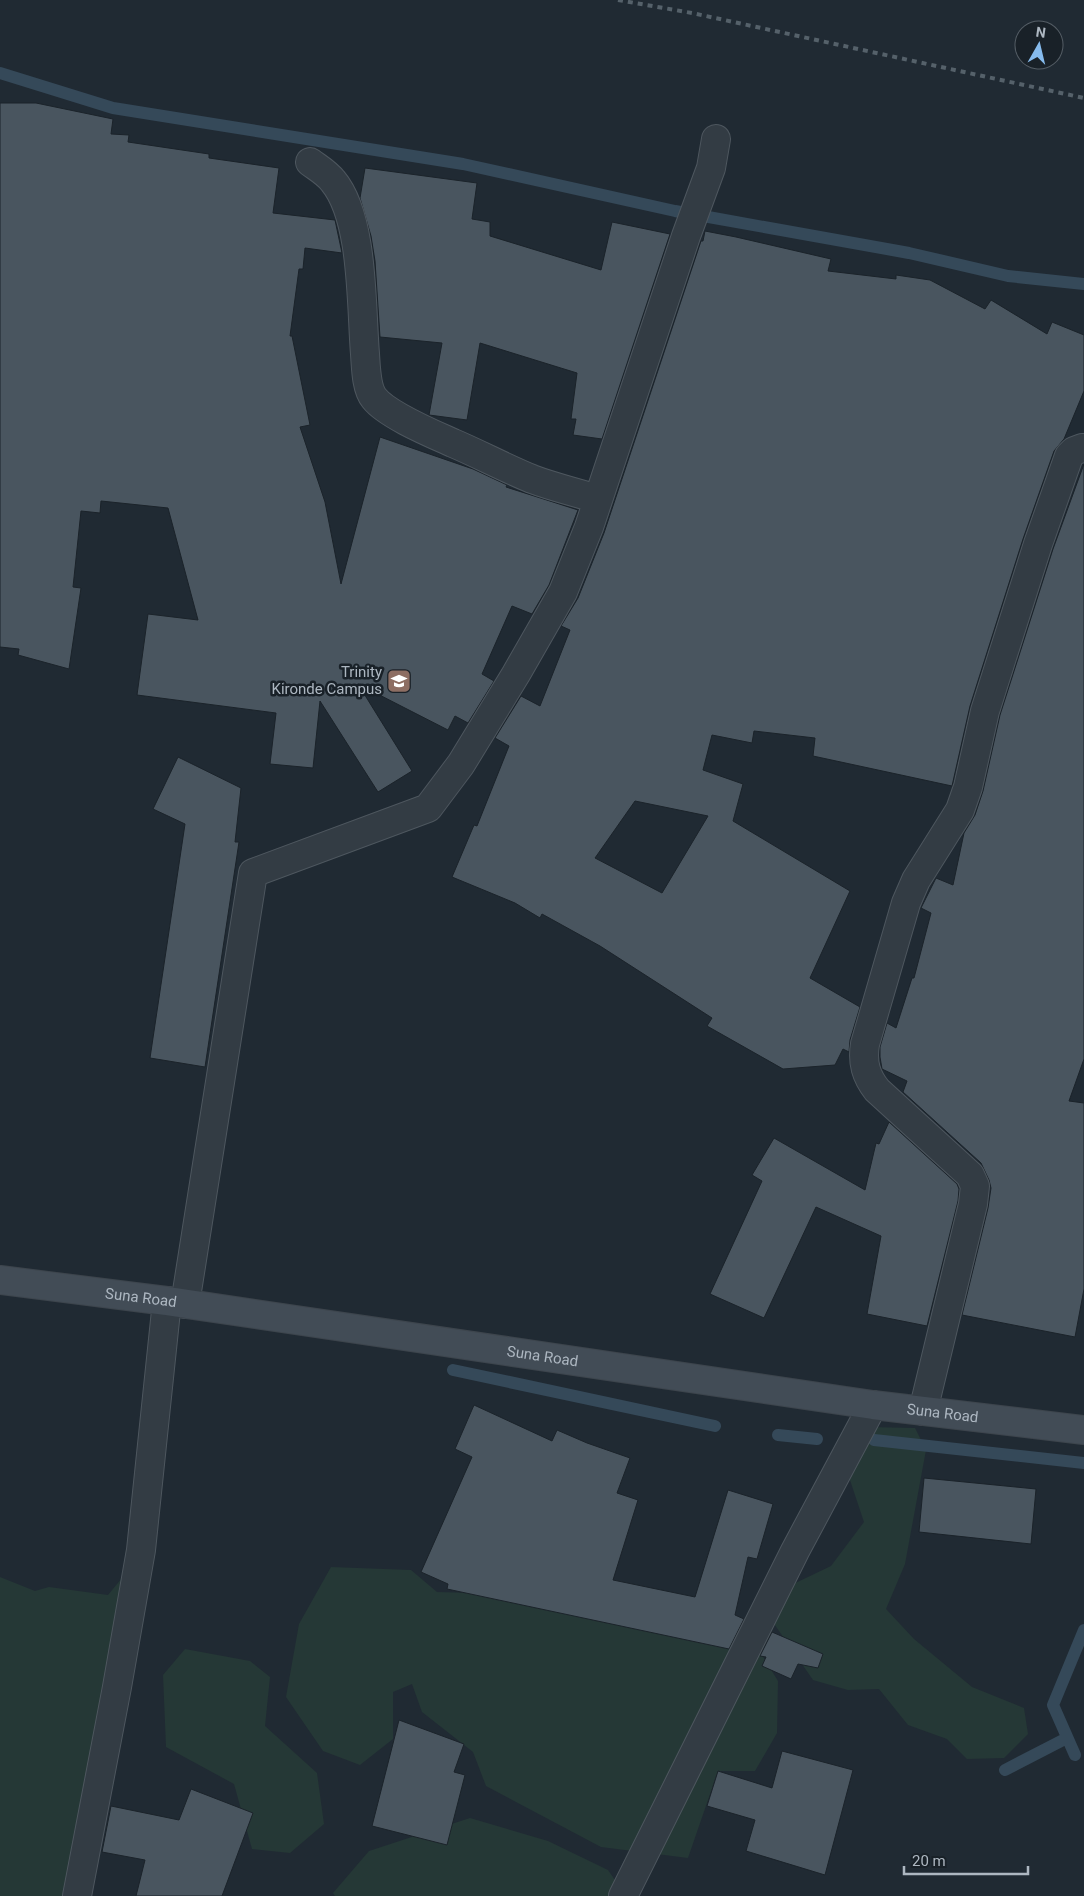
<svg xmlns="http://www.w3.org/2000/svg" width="1084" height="1896" font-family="Roboto,sans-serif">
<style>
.green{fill:#253836}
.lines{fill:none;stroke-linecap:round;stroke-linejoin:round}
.stream{stroke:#354959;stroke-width:12}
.building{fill:#49555f;stroke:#1b232a;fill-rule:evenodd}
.street-casing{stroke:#4e575f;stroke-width:30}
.secondary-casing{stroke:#3d454d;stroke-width:30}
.street{stroke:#333c44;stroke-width:28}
.secondary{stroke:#424c56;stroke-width:28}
.rail{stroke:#55616a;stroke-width:4;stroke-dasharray:5 5;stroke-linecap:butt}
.labels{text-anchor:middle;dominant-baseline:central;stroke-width:5;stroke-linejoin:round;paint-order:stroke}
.poi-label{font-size:15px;fill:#adb7c1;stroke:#192128;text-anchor:end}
.street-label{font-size:15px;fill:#adb7c1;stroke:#192128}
</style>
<rect width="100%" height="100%" fill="#202a33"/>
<path class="green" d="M868 1427 915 1428 926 1450 905 1564 886 1609 914 1639 972 1687 1024 1708 1028 1734 1004 1758 967 1759 947 1739 908 1725 879 1689 848 1690 813 1680 770 1618 785 1588 831 1566 864 1522 847 1471Z
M331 1567 411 1570 437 1592 512 1594 706 1633 757 1647 778 1681 777 1733 755 1771H718L688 1858 601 1847 486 1786 473 1752 422 1712 412 1684 393 1692V1739L360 1765 323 1751 286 1697 299 1624Z
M0 1577 35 1591 49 1587 108 1595 122 1578 66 1896H0Z
M185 1649 250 1661 270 1677 265 1726 317 1773 324 1824 290 1853 252 1849 234 1784 166 1747 163 1675Z
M470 1818 548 1841 608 1870 626 1896H335L333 1893 369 1851Z"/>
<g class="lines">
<path class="stream" d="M0 73 113 108 463 164 675 211 909 253 1008 276 1084 284
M453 1370 715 1426
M778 1435 817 1439
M874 1440 1084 1463
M1075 1755 1053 1705 1084 1630
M1005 1770 1067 1738"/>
</g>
<path class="building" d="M0 103H36L113 119 111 134 129 135 128 142 209 154V158L279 168 273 213 335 220 342 253 305 248 303 269H299L290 336H292L310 425 300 427 325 502 341 584 380 437 473 469 507 485 506 487 578 510 549 585 532 614 512 606 482 674 494 681 468 723 455 716 448 730 358 684 412 771 378 792 320 701 313 768 270 764 276 713 137 695 148 614 198 620 168 508 101 501 100 513 81 511 73 587 81 588 69 669 18 655 19 649 0 647Z
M365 168 477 183 472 219 490 222V236L601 270 612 222 670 234 602 439 573 435 576 419H571L577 373 480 343 467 420 429 415 442 343 380 337 375 261 371 236 360 198Z
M705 231 736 237 831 259 828 271 896 279V275L930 280 985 309 991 300 1047 334 1052 322 1084 335V391L1064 439 1054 451 1023 539 970 706 952 786 813 756 815 738 754 731 752 743 712 735 703 770 743 784 733 821 850 891 810 978 860 1007 850 1040 849 1052 843 1049 835 1065 783 1069 707 1026 712 1018 600 946 542 914 540 918 515 903 452 877 474 825 477 826 509 746 495 738 521 696 540 706 570 630 561 626 578 598 604 533 701 241H703ZM635 801 708 816 662 893 595 858Z
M1084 464V1059L1069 1101 1084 1103V1289L1075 1337 962 1315 988 1208 991 1188 989 1180 981 1163 903 1092 907 1081 882 1069 880 1057V1047L887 1023 896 1028 912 978H914L931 913 921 908 936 878 953 885 964 833 975 815 983 791 1000 715 1053 549Z
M178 757 241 788 235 842H239L205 1067 150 1058 185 824 153 809Z
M889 1122 957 1184 959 1189 958 1201 927 1326 867 1314 881 1236 816 1207 764 1318 710 1294 762 1181 752 1175 774 1138 865 1190 876 1143 879 1144Z
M474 1405 552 1441 557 1430 587 1443 630 1458 617 1493 638 1500 613 1580 695 1597 728 1490 773 1504 757 1559 748 1557 735 1615 744 1619 729 1649 447 1589 448 1584 421 1572 472 1457 455 1449Z
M924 1478 1036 1489 1031 1544 919 1532Z
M772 1632 823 1654 818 1668 798 1664 791 1679 762 1666 766 1657 760 1656Z
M399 1720 464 1744 454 1772 465 1775 447 1845 372 1826Z
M782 1751 853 1770 825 1875 746 1851 755 1820 707 1806 718 1771 772 1788Z
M191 1789 253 1813 222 1896H136L145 1860 102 1852 111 1806 179 1820Z"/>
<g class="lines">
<g class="street-casing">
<path id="street" d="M310 162C318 168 327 173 333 181 364 218 361 306 365 354 366 367 366 388 374 398 387 415 433 434 453 443 479 454 505 468 532 479 553 487 575 492 597 499
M185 1304 253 873 428 808 461 764 516 674 563 592 589 527 686 236 711 168 716 139
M923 1411 973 1204 975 1186 970 1175 877 1090C866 1076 862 1063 865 1044L906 903 916 880 960 810 968 787 985 711 1038 544 1069 456 1074 451 1082 448
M77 1896 117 1687 141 1550 167 1301
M623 1896 795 1551 873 1405"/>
</g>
<g class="secondary-casing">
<g id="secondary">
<path id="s1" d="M0 1280 167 1301 873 1405 1084 1430"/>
</g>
</g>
<use href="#street" class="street"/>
<use href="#secondary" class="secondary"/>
<path class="rail" d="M618 0 692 13 1084 98"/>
</g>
<defs>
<g id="school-square" transform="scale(1.25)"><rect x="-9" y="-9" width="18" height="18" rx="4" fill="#8d6e63" stroke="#192128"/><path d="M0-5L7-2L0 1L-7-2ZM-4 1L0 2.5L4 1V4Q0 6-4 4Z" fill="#fff"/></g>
</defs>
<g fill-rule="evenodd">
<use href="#school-square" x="399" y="681"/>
</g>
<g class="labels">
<g class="poi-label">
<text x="382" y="672">Trinity<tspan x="382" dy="17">Kironde Campus</tspan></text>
</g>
<g class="street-label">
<text stroke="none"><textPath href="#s1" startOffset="142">Suna Road</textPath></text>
<text stroke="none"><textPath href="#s1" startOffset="548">Suna Road</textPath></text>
<text stroke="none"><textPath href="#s1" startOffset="952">Suna Road</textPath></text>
</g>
</g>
<g transform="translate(1039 45) rotate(8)"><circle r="24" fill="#192128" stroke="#545d65"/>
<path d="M0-4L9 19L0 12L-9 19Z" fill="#86bbed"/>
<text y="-8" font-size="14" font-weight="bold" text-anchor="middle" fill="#adb7c1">N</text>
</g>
<path d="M904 1866v8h124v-8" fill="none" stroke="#adb7c1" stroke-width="2.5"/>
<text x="912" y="1866" font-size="15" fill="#adb7c1" stroke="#192128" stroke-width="4" paint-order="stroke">20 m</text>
</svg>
